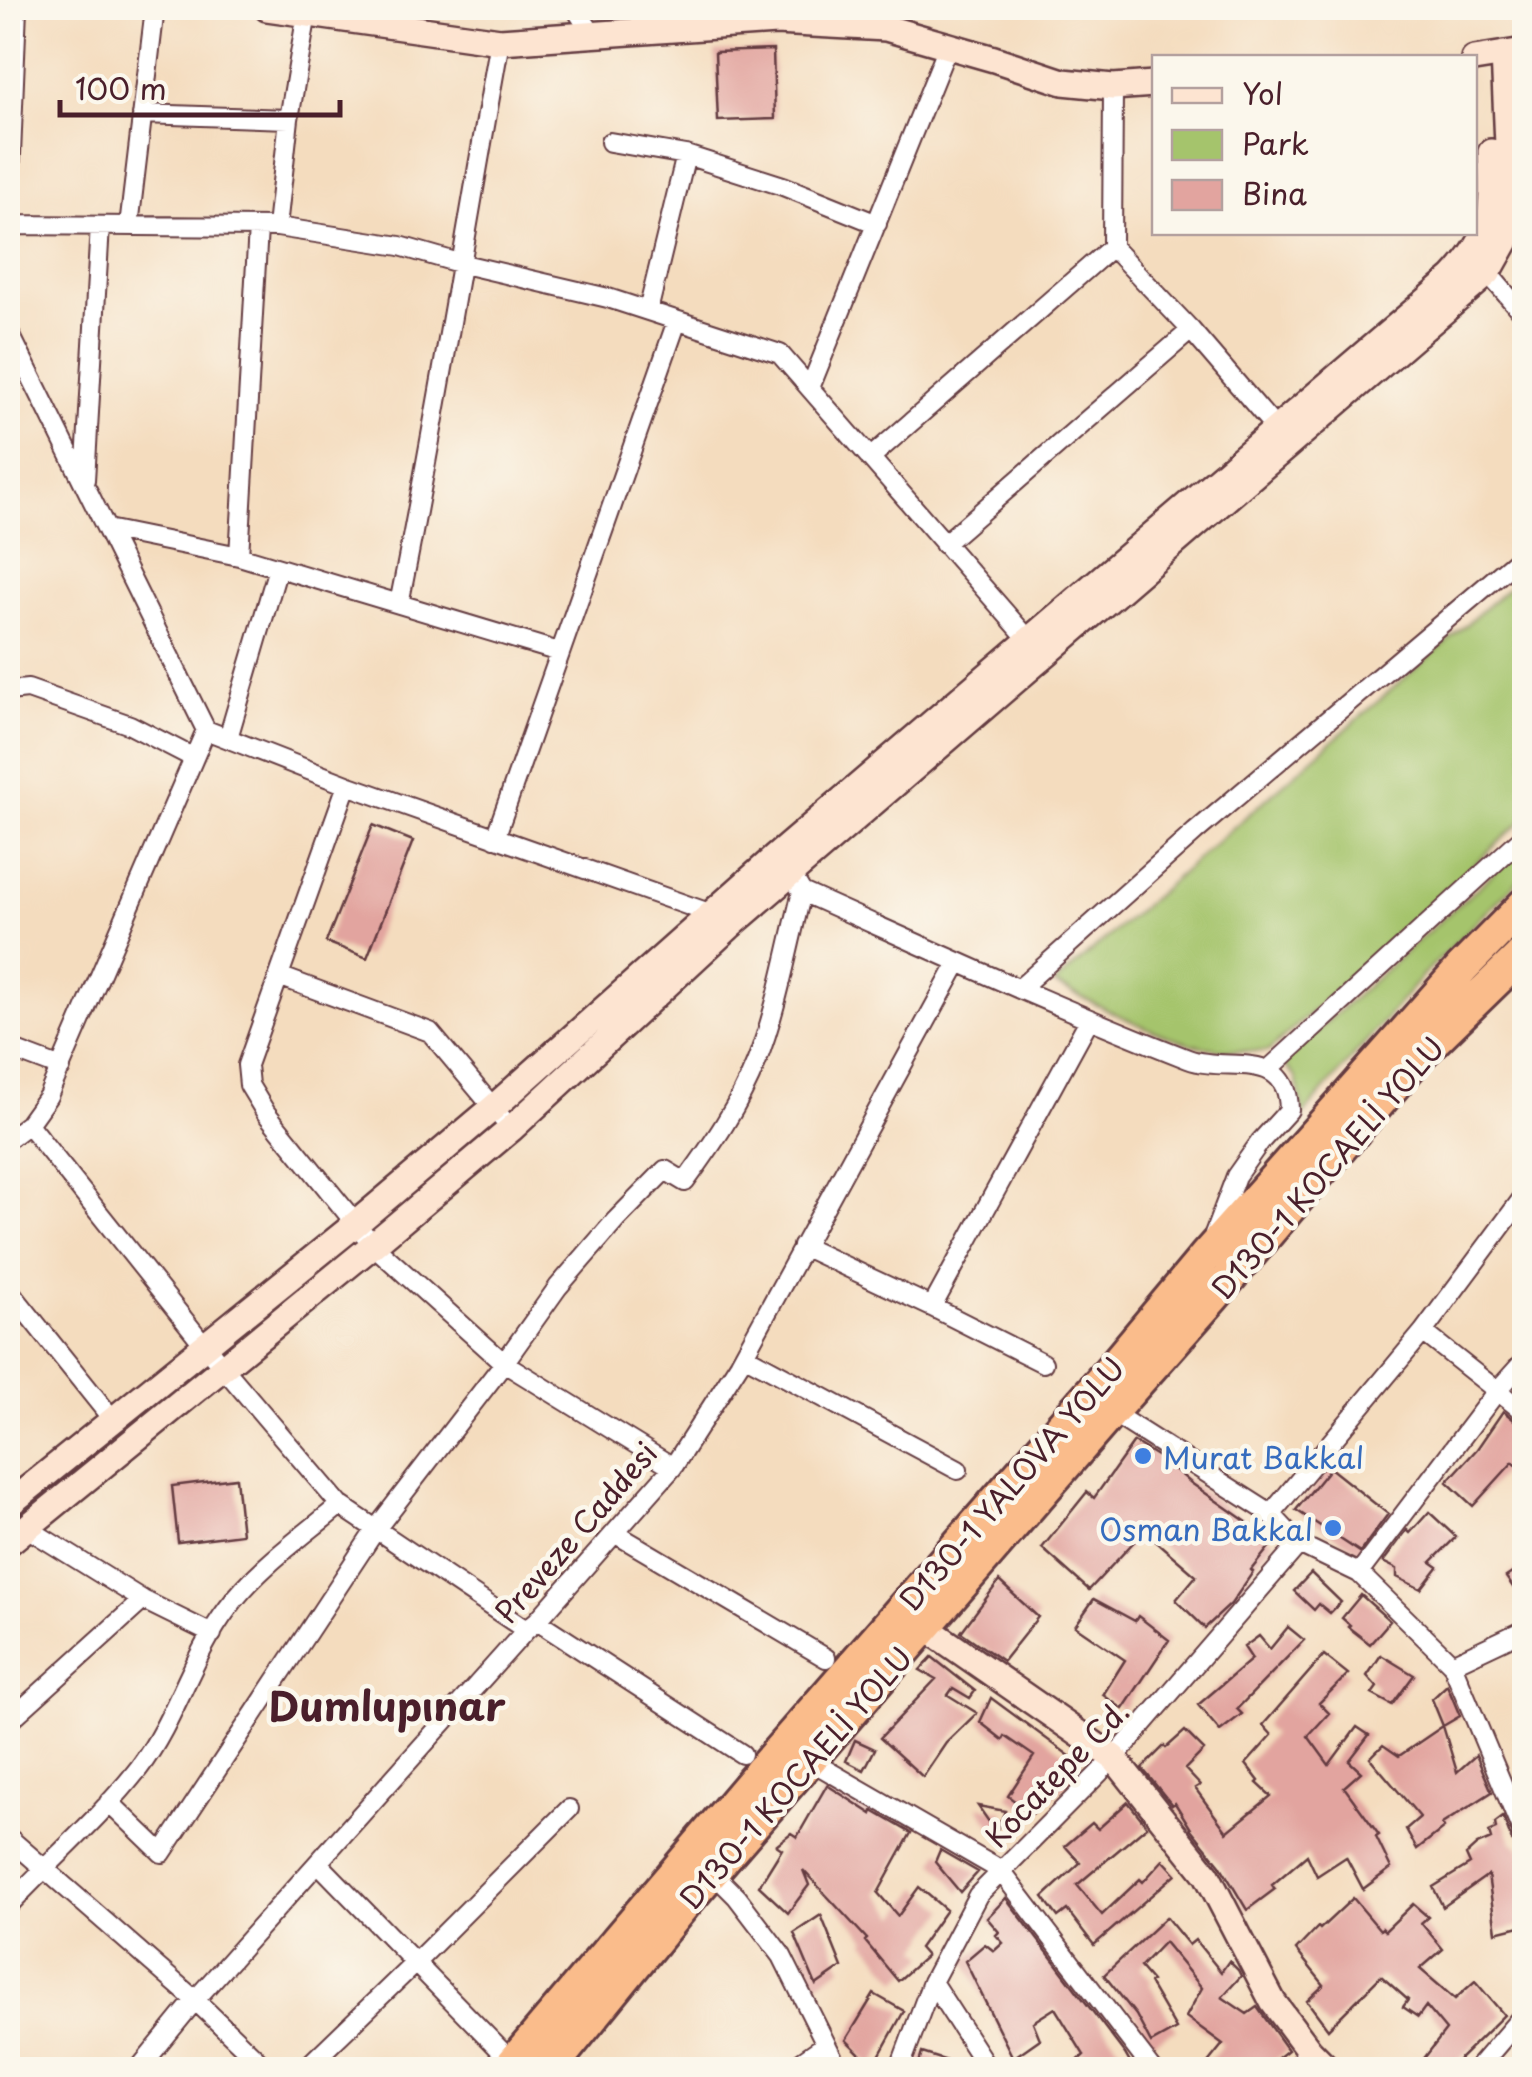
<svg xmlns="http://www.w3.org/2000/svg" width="1532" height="2077" font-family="'Playpen Sans',sans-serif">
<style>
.green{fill:#a5c46c;stroke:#78724c;stroke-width:2.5}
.building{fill:#e2a49f}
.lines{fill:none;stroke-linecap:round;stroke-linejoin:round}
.street-casing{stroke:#643b41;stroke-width:22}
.secondary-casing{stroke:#643b41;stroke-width:30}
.highway-casing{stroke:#643b41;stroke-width:38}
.street{stroke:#fff;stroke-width:18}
.secondary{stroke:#fde4d1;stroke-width:25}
.highway{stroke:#fabc8b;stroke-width:32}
.shop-dot{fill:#3f7fe0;stroke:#fbf7ec;stroke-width:4}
.labels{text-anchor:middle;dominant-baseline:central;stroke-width:9;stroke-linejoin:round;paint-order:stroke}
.street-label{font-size:30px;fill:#4a1f2b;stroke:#fbf7ec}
.shop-label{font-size:30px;fill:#366cbe;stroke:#fbf7ec;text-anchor:start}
.district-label{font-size:40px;font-weight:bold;fill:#4a1f2b;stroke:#fbf7ec}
</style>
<rect width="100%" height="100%" fill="#fbf7ec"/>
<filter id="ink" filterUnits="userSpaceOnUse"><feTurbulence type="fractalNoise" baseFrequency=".01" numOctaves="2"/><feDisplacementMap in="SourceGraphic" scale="20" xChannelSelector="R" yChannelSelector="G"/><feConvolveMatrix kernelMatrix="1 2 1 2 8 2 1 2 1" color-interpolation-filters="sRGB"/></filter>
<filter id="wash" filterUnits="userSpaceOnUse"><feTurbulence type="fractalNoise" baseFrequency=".0048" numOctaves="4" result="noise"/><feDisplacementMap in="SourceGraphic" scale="40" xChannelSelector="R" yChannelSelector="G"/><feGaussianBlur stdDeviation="2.25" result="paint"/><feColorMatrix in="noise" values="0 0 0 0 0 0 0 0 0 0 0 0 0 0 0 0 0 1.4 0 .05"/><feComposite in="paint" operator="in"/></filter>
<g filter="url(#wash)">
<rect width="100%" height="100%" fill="#f4dcbe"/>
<path class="green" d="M1524 574V819L1269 1051C1244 1052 1216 1051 1191 1044 1144 1030 1099 1005 1054 984Z
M1524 846V875L1424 974 1285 1136 1302 1107 1296 1078 1282 1062Z"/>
<g id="blocks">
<path class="building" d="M773 50 775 119 718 121 715 52Z
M373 825 413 841 367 958 326 942Z
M1503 1411 1524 1428V1472L1513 1462 1473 1506 1447 1482 1477 1449Z
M1134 1442 1165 1461 1191 1483 1274 1541 1251 1570 1253 1572 1231 1604 1205 1628 1176 1600 1196 1576 1144 1531 1089 1590 1042 1548 1087 1492 1094 1498Z
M1330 1468 1388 1514 1360 1552 1296 1510Z
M236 1478 242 1534 178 1542 172 1486Z
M1429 1512 1456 1537 1431 1562 1438 1567 1421 1589 1397 1577V1569L1383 1562 1407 1530 1410 1533Z
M1524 1565V1603L1506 1577Z
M1311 1573 1341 1602 1330 1613 1319 1604 1314 1610 1294 1591Z
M999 1581 1038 1617 1003 1661 961 1632Z
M1361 1595 1390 1621 1370 1644 1348 1627 1350 1625 1342 1618Z
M1094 1599 1135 1621 1138 1616 1169 1640 1123 1709 1103 1695 1125 1660 1075 1626Z
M1288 1627 1304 1640 1237 1709 1242 1714 1220 1731 1198 1705 1252 1659 1244 1647 1259 1636 1270 1649Z
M1324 1655 1348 1674 1319 1703 1329 1713 1308 1736 1329 1765 1357 1727 1369 1735 1349 1761 1361 1772 1344 1787 1379 1835 1376 1837 1391 1868 1363 1889 1346 1857 1317 1876 1307 1855 1272 1885 1275 1889 1247 1910 1220 1865 1191 1829 1175 1803 1172 1805 1142 1768 1164 1746 1166 1748 1185 1731 1204 1750 1185 1769 1200 1785 1195 1788 1227 1832 1271 1796 1257 1783 1259 1781 1246 1764 1272 1735 1263 1725Z
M1381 1655 1414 1675 1392 1705 1372 1694 1377 1687 1367 1676Z
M932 1657 975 1691 970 1698 953 1688 948 1695 977 1713 946 1743 923 1777 880 1738 936 1679 920 1670Z
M1447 1685 1460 1716 1443 1726 1432 1699Z
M991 1698 1082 1765 1070 1782 1032 1814 1008 1796 1034 1756 1005 1736 1003 1740 980 1722Z
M1443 1726 1457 1772 1476 1755 1492 1792 1442 1824 1444 1828 1417 1849 1406 1829 1420 1817 1370 1758 1383 1745 1399 1756Z
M855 1740 875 1749 864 1770 846 1761Z
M827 1785 872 1814 873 1811 911 1833 878 1893 898 1916 919 1887 946 1910 919 1948 926 1956 898 1981 865 1941 867 1939 803 1870 809 1885 788 1913 759 1886 782 1849 776 1845 791 1833 797 1837Z
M1128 1802 1147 1826 1077 1885 1102 1915 1140 1879 1143 1882 1163 1860 1176 1874 1094 1945 1067 1910 1058 1917 1043 1897 1080 1863 1065 1846 1092 1823 1098 1829Z
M978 1806 1005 1811 996 1832Z
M1503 1817 1512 1841 1520 1848 1524 1860V1925L1496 1932 1488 1875 1443 1907 1433 1887 1470 1864 1466 1855 1477 1845 1491 1839 1489 1832 1496 1829 1495 1823Z
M940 1850 978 1872 960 1892 935 1862Z
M1006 1898 1125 2054 1134 2070H1068L1084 2055 1055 2008 1033 2022 1040 2039 1013 2058 965 1961 985 1944 994 1951 1003 1943 996 1935 999 1932 987 1918Z
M1353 1898 1380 1930 1382 1928 1385 1931 1413 1904 1428 1917 1421 1923 1443 1949 1420 1969 1455 1999 1475 1981 1504 2015 1448 2070H1415L1446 2030 1426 2006 1418 2017 1403 2007 1408 2000 1381 1976 1328 2029 1307 2001 1324 1985 1296 1950 1318 1927 1320 1929Z
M821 1915 842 1967 816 1985 794 1933Z
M1166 1917 1189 1945 1195 1940 1221 1972 1229 1961 1238 1970 1241 1976 1222 1997 1247 2014 1257 2007 1288 2050 1263 2070H1202L1223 2044 1186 2017 1202 1988 1164 1942 1140 1967 1152 1981 1149 1983 1176 2029 1151 2043 1136 2015 1104 1975Z
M874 1994 904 2011 873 2067 846 2040Z
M922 2053 963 2066V2070H917Z"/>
</g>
</g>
<g filter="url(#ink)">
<use href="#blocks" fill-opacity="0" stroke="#643b41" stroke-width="2.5"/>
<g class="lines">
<g class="street-casing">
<path id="street" d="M575 8 593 35
M1113 87 1112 247 1191 330 1277 430
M142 114 289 119
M610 142 686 155 783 186 877 224
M8 225 277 227 400 246 459 263 608 298 780 354 1029 640
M129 226 155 8
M277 227 289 119 307 13
M8 228 17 8
M1488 273 1524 315
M648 311 686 155
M8 330 206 730 347 785 712 914 717 918
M810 388 948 46
M870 458 1112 247
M85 480 100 226
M107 529 239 556 559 652
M944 544 1191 330
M239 556 258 228
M399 604C437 417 466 229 500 41
M8 691 28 689 130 725 194 758
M228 738 278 568
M347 785 247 1065 249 1085 266 1113 373 1245 504 1363 673 1467
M495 838 677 321
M796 882 802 892C930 949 1057 1008 1188 1059 1227 1074 1288 1046 1289 1110L1260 1142 1236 1176 1214 1234
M279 976 430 1032 511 1129
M1020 988 1195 832 1524 554
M8 1048 61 1068
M1268 1070 1524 836
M28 1124 205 1346 340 1505 526 1630
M8 1139 28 1124 48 1096 206 730
M802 1246 932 1307 1089 1020
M8 1289 113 1420
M932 1307 1043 1363
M1423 1332 1524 1412
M744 1355 958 1470
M1111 1412 1271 1514 1299 1544 1359 1573 1452 1664 1524 1836
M1271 1514 1423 1332 1524 1196
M27 1528 143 1600 212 1634
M616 1534 826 1658
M1359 1573 1497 1391 1524 1361
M537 1621 742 1754
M1452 1664 1524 1630
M8 1722 143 1600
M809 1760 1000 1870 1153 2070
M109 1802 162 1853 376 1529 504 1363 558 1287 616 1220 665 1170 685 1182C712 1145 739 1106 756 1063 777 1010 788 947 802 892
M8 1837 195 2000 268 2070
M319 1864 516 2066
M712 1872 737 1897 782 1956 839 2070
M8 1906C51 1860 100 1818 139 1768 176 1719 191 1657 228 1608 257 1568 302 1537 340 1505
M932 1982 989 2070
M138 2070 195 2000 526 1630 537 1621 673 1467 739 1364 958 963
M304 2070 416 1962 569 1809
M789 2070 825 2045
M899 2070 932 1982 978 1895 1114 1758 1299 1544
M1295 2070 1309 2050
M1476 2070 1524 2014"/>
</g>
<g class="secondary-casing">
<path id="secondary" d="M267 8 500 41 776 22 886 28 994 59 1063 82 1113 87 1154 84
M1474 59 1524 51
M8 1505 352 1227 493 1108 774 858 1453 278C1496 232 1493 212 1491 152
M8 1543 367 1250 511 1129 729 927 1488 273 1506 241 1511 214 1504 54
M925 1627 1114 1758 1207 1875 1273 2002 1309 2050 1329 2070"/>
</g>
<g class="highway-casing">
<path id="highway" d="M507 2070 761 1771 1113 1367 1205 1257 1462 968 1524 905
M549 2070 685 1903 1111 1412 1213 1297 1421 1053 1524 953"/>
</g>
<use href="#street" class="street"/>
<use href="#secondary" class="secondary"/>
<use href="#highway" class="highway"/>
</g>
</g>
<g class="shop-dot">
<circle cx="1143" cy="1456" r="10"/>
<circle cx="1333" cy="1528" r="10"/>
</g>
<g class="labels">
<g class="street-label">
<text transform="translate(1327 1167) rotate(-49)">D130-1 KOCAELİ YOLU</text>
<text transform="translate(1011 1483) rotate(-49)">D130-1 YALOVA YOLU</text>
<text transform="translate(575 1532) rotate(-49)">Preveze Caddesi</text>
<text transform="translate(1056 1773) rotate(-46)">Kocatepe Cd.</text>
<text transform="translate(795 1777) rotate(-49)">D130-1 KOCAELİ YOLU</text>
</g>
<g class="shop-label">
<text x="1163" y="1456">Murat Bakkal</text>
<text x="1313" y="1528" text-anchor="end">Osman Bakkal</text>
</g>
<g class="district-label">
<text x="387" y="1704">Dumlupınar</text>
</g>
</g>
<rect width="1532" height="2077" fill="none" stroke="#fbf7ec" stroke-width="40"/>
<rect x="1152" y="55" width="325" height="180" fill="#fbf7ec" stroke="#b4a19f" stroke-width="2.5"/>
<rect x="1172" y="88" width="50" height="15" fill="#fde4d1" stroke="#b4a19f" stroke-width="2.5"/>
<text x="1242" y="105" font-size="30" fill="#4a1f2b">Yol</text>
<rect x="1172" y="130" width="50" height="30" fill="#a5c46c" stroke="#b4a19f" stroke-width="2.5"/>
<text x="1242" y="155" font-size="30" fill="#4a1f2b">Park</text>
<rect x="1172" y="180" width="50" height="30" fill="#e2a49f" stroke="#b4a19f" stroke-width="2.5"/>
<text x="1242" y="205" font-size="30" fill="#4a1f2b">Bina</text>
<path d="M60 100v15h280v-15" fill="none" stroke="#4a1f2b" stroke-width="5"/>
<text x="75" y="100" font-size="30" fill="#4a1f2b" stroke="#fbf7ec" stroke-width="8" paint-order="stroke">100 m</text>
</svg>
